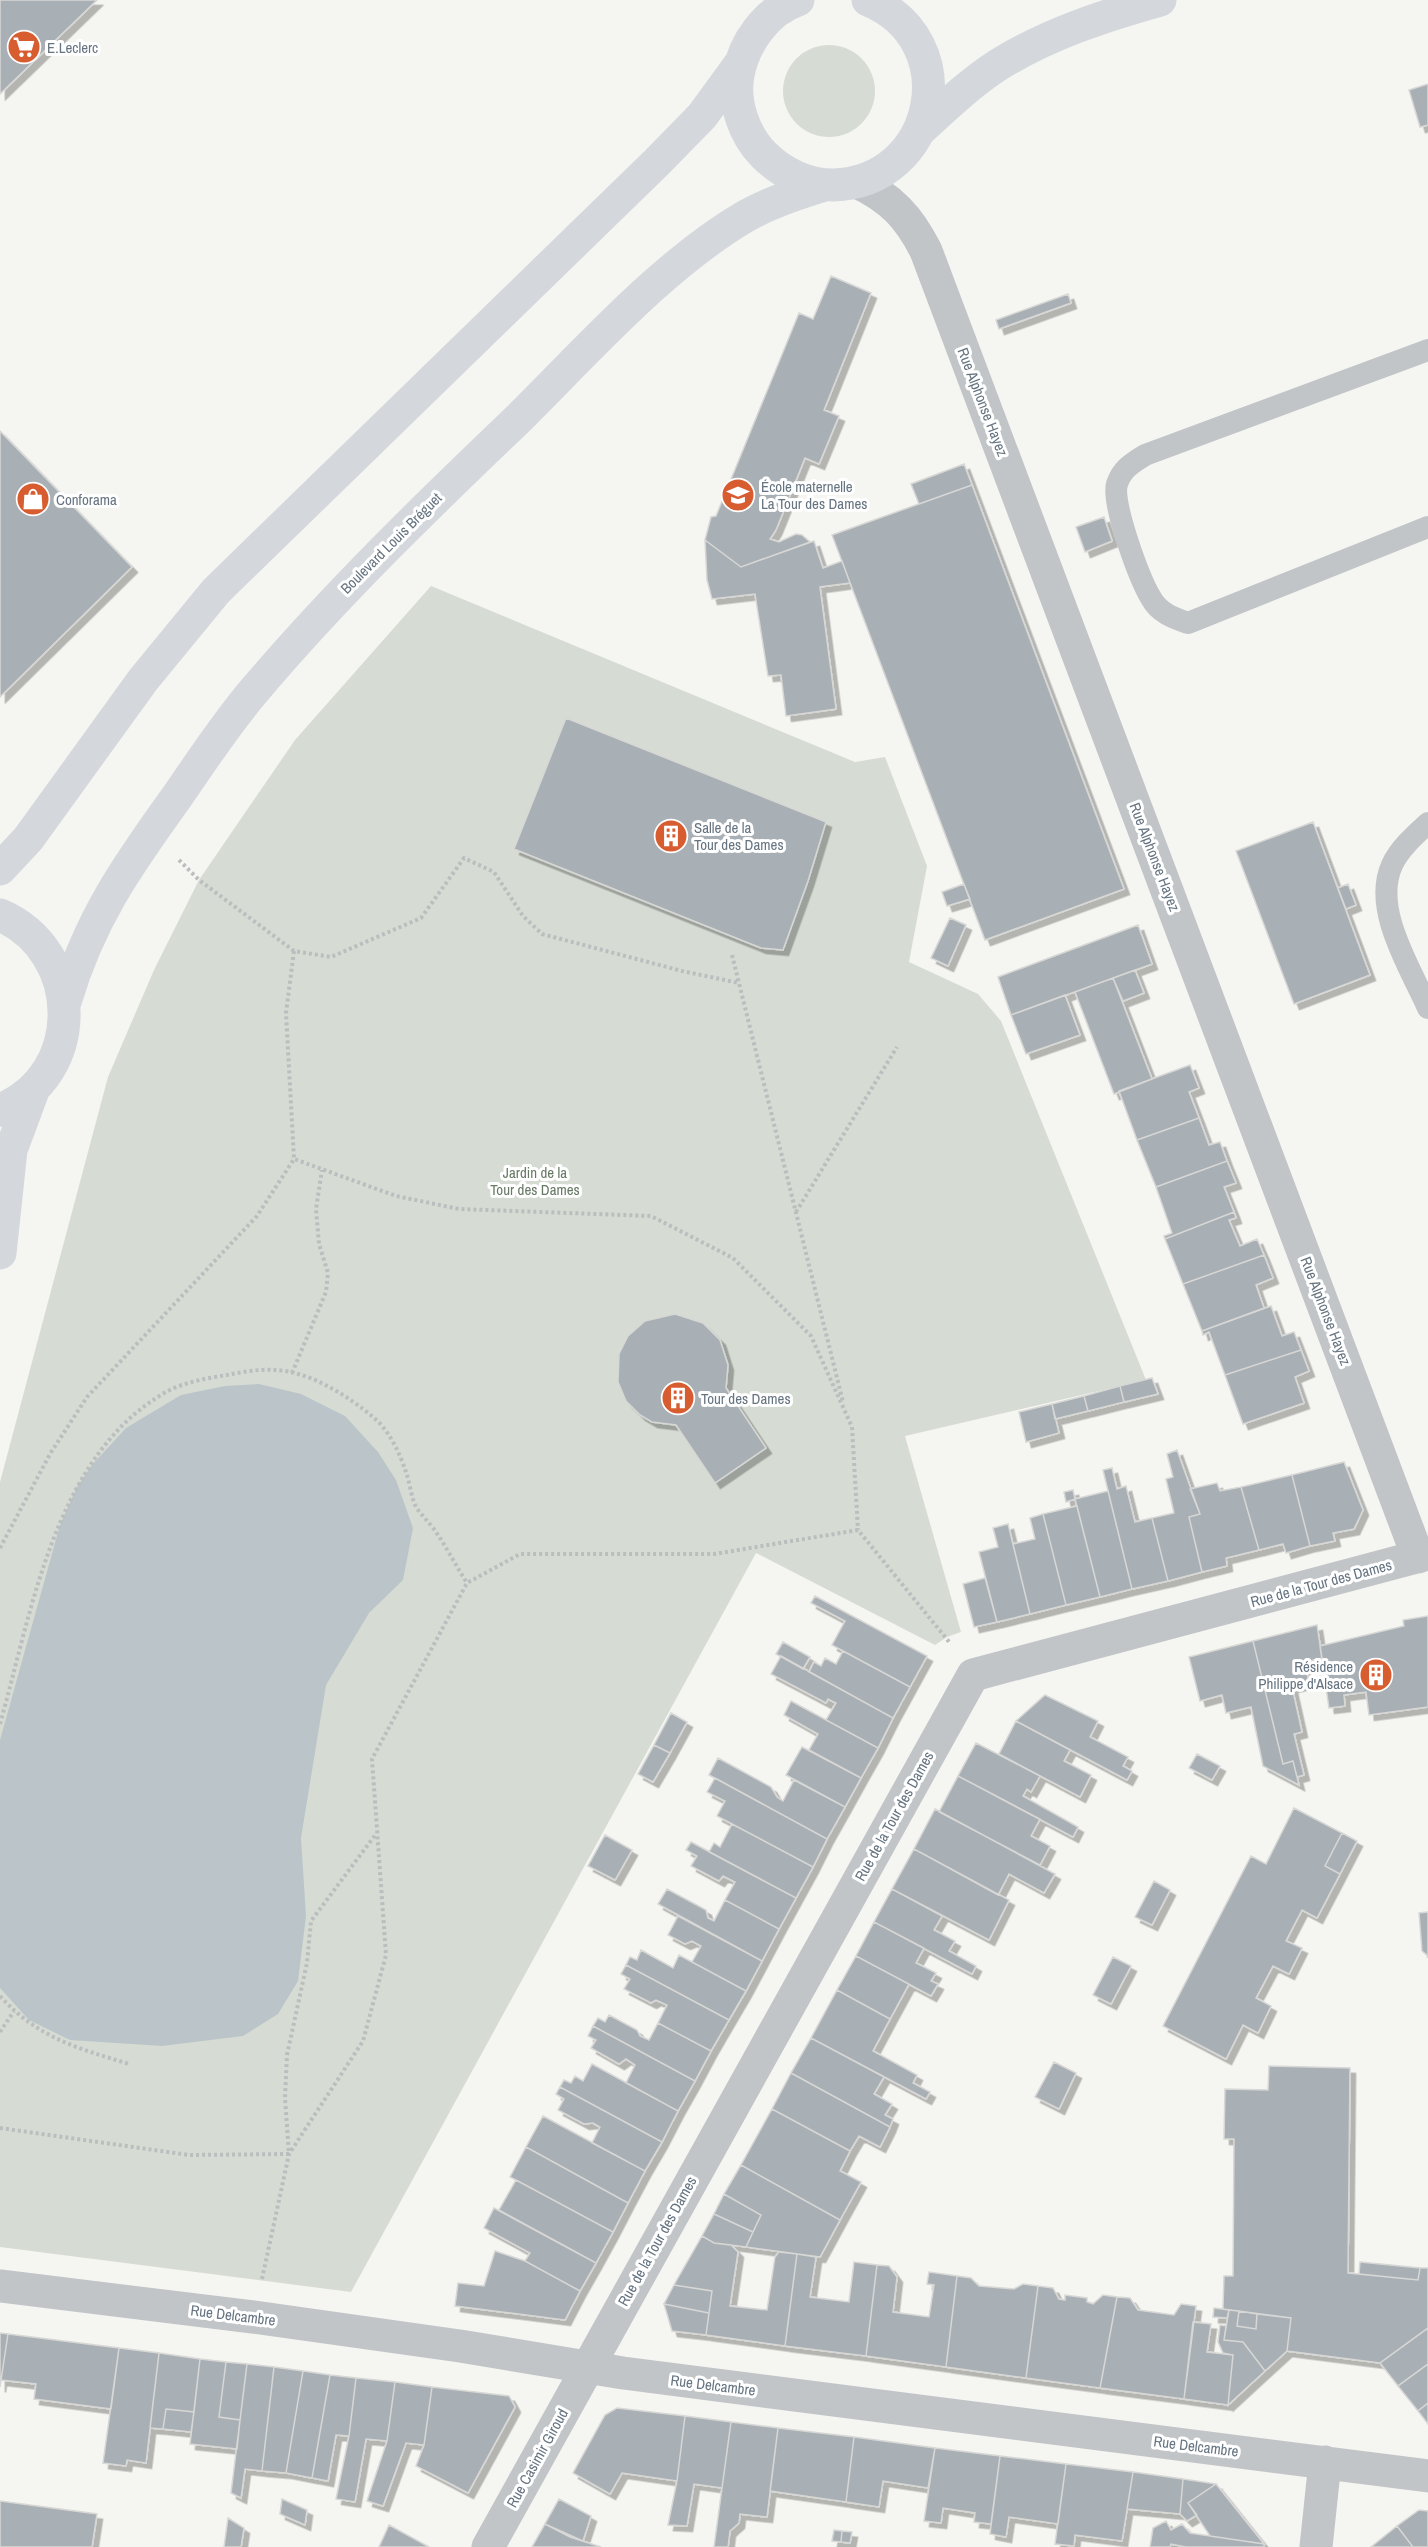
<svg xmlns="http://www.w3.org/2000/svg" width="1428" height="2547" font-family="'Archivo Narrow',sans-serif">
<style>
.green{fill:#d6dcd3}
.water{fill:#bbc4c9}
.building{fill:#a8afb5;stroke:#d7d7d5;stroke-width:1.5;filter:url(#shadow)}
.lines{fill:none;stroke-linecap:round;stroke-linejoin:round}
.path{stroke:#bbbdbf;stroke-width:4;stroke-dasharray:3 3;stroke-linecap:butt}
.lane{stroke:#c1c5c8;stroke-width:22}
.street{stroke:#c1c5c8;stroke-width:33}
.secondary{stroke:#d4d8dc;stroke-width:33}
.labels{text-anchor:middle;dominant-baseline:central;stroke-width:6;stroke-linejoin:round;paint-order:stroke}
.poi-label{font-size:15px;fill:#667481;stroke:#fff;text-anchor:start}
.street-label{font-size:15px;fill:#667481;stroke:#fff}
.park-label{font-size:15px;fill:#687965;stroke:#fff}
</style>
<defs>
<filter id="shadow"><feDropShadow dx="5.5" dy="5.5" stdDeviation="0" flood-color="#0004"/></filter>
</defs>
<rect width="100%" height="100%" fill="#f5f5f2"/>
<path class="green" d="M783 91a46 46 0 1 1 92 0a46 46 0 1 1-92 0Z
M431 586 855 762 885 757 927 866 909 962 978 994 1001 1021 1146 1380 905 1436 961 1632 947 1637 935 1645 756 1553 351 2292 0 2247V1482L108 1077 154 970 199 880 295 740Z"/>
<path class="water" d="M259 1384 301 1394 345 1416 378 1452 396 1480 413 1528 403 1580 369 1613 326 1685 301 1838 306 1916 298 1981 278 2014 243 2036 162 2046 70 2040 29 2020 0 1988V1740L60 1525 77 1487 92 1465 126 1428 181 1395 225 1386Z"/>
<path class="building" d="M0 0H97L0 94Z
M1428 84V125L1420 127 1409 90Z
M831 276 871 293 824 410 839 416 819 464 805 458 776 530 770 539 779 542 796 534 802 535 810 542 741 567 705 540 711 517 716 516 799 313 813 319Z
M1068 294 1071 303 999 329 996 320Z
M0 431 132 567 0 697Z
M964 464 972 485 919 504 911 484Z
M972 485 1124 889 985 940 832 535Z
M1104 517 1112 541 1085 552 1076 527Z
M705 540 741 567 814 541 823 568 842 561 850 583 820 587 836 709 786 716 781 675 768 676 755 594 712 599 707 580Z
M566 718 826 822 808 881 783 950 761 948 514 849Z
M1313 822 1370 975 1294 1004 1236 851Z
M964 884 970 899 947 906 942 892Z
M1348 884 1356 905 1346 909 1338 888Z
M950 918 966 925 948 966 931 958Z
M1138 925 1152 964 1011 1015 998 977Z
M1135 970 1144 993 1123 1001 1113 978Z
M1113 978 1152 1079 1114 1094 1075 992Z
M1065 995 1080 1035 1026 1054 1011 1015Z
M1190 1065 1199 1088 1189 1092 1199 1118 1137 1140 1119 1091Z
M1199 1118 1209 1145 1220 1142 1227 1161 1156 1187 1137 1140Z
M1227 1161 1236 1183 1224 1187 1234 1212 1165 1239 1164 1236 1172 1233 1156 1187Z
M1234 1212 1236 1218 1229 1220 1240 1246 1257 1239 1264 1255 1183 1284 1165 1239Z
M1264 1255 1273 1278 1256 1285 1264 1308 1202 1331 1183 1284Z
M1271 1306 1282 1336 1294 1332 1301 1350 1225 1375 1209 1332 1203 1335 1202 1331Z
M675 1314 703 1323 720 1340 728 1365 726 1388 766 1448 715 1483 676 1425 652 1422 640 1415 626 1401 618 1382 619 1354 628 1336 645 1321Z
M1301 1350 1309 1371 1295 1377 1304 1403 1243 1424 1225 1375Z
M1152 1378 1158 1394 1124 1402 1120 1386Z
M1120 1386 1124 1402 1088 1411 1084 1396Z
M1084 1396 1088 1411 1055 1419 1052 1404Z
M1052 1404 1059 1433 1026 1442 1019 1412Z
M1177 1450 1200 1514 1189 1517 1202 1572 1168 1581 1152 1518 1174 1513 1166 1479 1173 1477 1167 1454Z
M1344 1462 1363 1510 1354 1529 1333 1533 1335 1541 1310 1546 1292 1475Z
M1112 1468 1117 1489 1126 1486 1135 1522 1152 1518 1168 1581 1132 1589 1103 1470Z
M1292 1475 1310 1546 1286 1553 1283 1544 1259 1550 1241 1487Z
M1217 1483 1220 1491 1241 1487 1259 1550 1226 1558 1227 1566 1202 1572 1189 1517 1200 1514 1190 1489Z
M1073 1490 1075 1499 1066 1502 1064 1492Z
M1108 1491 1132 1589 1100 1597 1075 1499Z
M1077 1506 1100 1597 1066 1605 1043 1514Z
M1043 1514 1066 1605 1030 1614 1013 1544 1035 1539 1030 1518Z
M1008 1524 1030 1614 997 1622 979 1552 998 1547 993 1528Z
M985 1578 997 1622 974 1627 963 1584Z
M815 1596 927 1656 910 1687 832 1645 845 1621 811 1603Z
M1428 1616V1707L1369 1715 1366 1692 1344 1695 1345 1706 1329 1708 1320 1646 1404 1626 1403 1620Z
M1317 1625 1322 1658 1305 1662 1309 1683 1292 1687 1302 1732 1294 1734 1304 1775 1297 1777 1293 1761 1283 1764 1253 1641Z
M1253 1641 1283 1764 1293 1761 1299 1785 1263 1766 1251 1707 1226 1713 1222 1695 1200 1701 1189 1657Z
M783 1642 810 1657 803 1669 776 1654Z
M843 1651 910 1687 893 1718 809 1672 814 1662 821 1666 825 1658 836 1664Z
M781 1656 893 1718 878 1748 826 1720 836 1703 828 1699 826 1703 771 1674Z
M1045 1695 1098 1721 1090 1737 1128 1757 1123 1766 1132 1771 1127 1780 1016 1721Z
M791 1701 878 1748 861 1778 809 1750 818 1734 784 1715Z
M671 1713 687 1722 670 1753 654 1745Z
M1016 1721 1070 1750 1064 1761 1091 1775 1080 1797 999 1754Z
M976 1743 1040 1776 1031 1792 1027 1789 1023 1796 1078 1827 1073 1837 958 1776Z
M654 1745 670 1753 653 1782 638 1774Z
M802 1747 861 1778 845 1807 786 1775Z
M1197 1754 1220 1766 1212 1780 1189 1768Z
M718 1758 771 1787 777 1797 783 1801 794 1780 845 1807 827 1839 709 1775Z
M958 1776 1040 1819 1031 1836 1050 1846 1040 1865 939 1812Z
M715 1778 827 1839 813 1867 717 1816 725 1801 707 1792Z
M1294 1808 1342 1833 1325 1866 1340 1874 1317 1918 1302 1910 1286 1941 1302 1948 1289 1974 1273 1966 1256 1998 1271 2006 1258 2033 1243 2025 1226 2059 1163 2026 1251 1856 1266 1864Z
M935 1809 1055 1874 1044 1893 1009 1874 998 1895 914 1849Z
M732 1824 813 1867 796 1898 709 1852 714 1843 720 1847Z
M1342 1833 1357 1841 1340 1874 1325 1866Z
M605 1835 632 1850 615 1880 588 1866Z
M691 1842 796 1898 779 1929 725 1900 735 1882 723 1876 719 1881 691 1866 697 1856 686 1850Z
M914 1849 1009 1900 989 1940 892 1889Z
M1154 1881 1170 1890 1152 1925 1135 1917Z
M667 1889 706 1910 708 1918 714 1921 725 1900 779 1929 762 1961 658 1904Z
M892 1889 942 1916 934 1930 955 1941 949 1951 976 1966 972 1974 874 1922Z
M1428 1912V1956L1422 1951 1419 1913Z
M678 1916 762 1961 746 1991 692 1962 701 1946 692 1941 685 1944 668 1935Z
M874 1922 924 1948 916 1963 936 1973 931 1981 938 1984 931 1996 856 1956Z
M641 1950 673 1968 679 1955 746 1991 729 2020 626 1965 630 1957 637 1960Z
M856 1956 909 1984 890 2019 837 1990Z
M1113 1957 1131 1966 1111 2004 1093 1995Z
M626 1965 729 2020 711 2051 658 2023 667 2005 656 2000 651 2003 624 1989 630 1979 621 1974Z
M837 1990 890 2019 873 2051 917 2075 913 2083 930 2092 926 2099 811 2038Z
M609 2015 637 2030 640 2036 649 2040 658 2023 711 2051 695 2081 593 2026 598 2018 605 2022Z
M593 2026 695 2081 678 2111 626 2083 635 2065 626 2059 619 2064 591 2048 596 2040 588 2036Z
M811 2038 884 2077 874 2094 892 2104 885 2115 893 2119 890 2127 791 2073Z
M1054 2062 1076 2073 1059 2109 1035 2097Z
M592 2064 678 2111 662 2142 560 2087 564 2080 571 2083 575 2076 583 2081Z
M1269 2066 1350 2068 1348 2273 1418 2280 1420 2268H1428V2328L1380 2363 1287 2351 1291 2318 1223 2309 1224 2276H1233L1234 2139H1224L1225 2089 1268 2090Z
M791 2073 890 2127 880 2147 859 2136 850 2151 772 2109Z
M560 2087 662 2142 645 2171 592 2143 600 2127 593 2123 584 2124 558 2110 564 2099 556 2094Z
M772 2109 850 2151 840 2171 861 2182 840 2220 741 2165Z
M543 2116 645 2171 628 2203 526 2147Z
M526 2147 628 2203 613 2232 510 2177Z
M741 2165 840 2220 820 2257 746 2247 761 2215 724 2194Z
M516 2180 613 2232 596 2263 499 2210Z
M724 2194 761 2215 753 2232 714 2214Z
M494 2208 596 2263 580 2291 525 2261 530 2253 484 2228Z
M714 2214 753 2232 746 2247 714 2243 702 2236Z
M702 2236 714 2243 731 2245 738 2252 730 2306 767 2310 775 2257 779 2252 797 2254 785 2346 706 2335 712 2291 674 2285Z
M495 2251 525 2261 580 2291 565 2320 455 2306 458 2283 484 2286Z
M797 2254 816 2257 810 2297 849 2302 854 2262 877 2265 866 2356 785 2346Z
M1360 2262 1420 2268 1418 2280 1359 2274Z
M877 2265 889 2266 897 2277 893 2312 929 2317 934 2285 927 2284 929 2272 957 2276 946 2367 866 2356Z
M957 2276 971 2278 979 2286 1014 2289 1023 2284 1038 2286 1026 2378 946 2367Z
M674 2285 712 2291 709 2313 664 2304Z
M1038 2286 1053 2288 1059 2299 1065 2300V2295L1087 2298V2302L1093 2304 1103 2295 1117 2297 1100 2388 1026 2378Z
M1117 2297 1130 2298 1138 2310 1174 2315 1181 2304 1196 2306 1184 2399 1100 2388Z
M664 2304 709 2313 706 2335 672 2331Z
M1214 2308 1229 2310 1227 2318 1213 2317Z
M1229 2310 1239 2311 1237 2326 1256 2329 1257 2314 1291 2318 1287 2351 1265 2371 1243 2342 1224 2340Z
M1239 2311 1257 2314 1256 2329 1237 2326Z
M1193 2322 1211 2324 1207 2352 1233 2355 1228 2405 1184 2399Z
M1220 2325 1226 2326 1224 2340 1243 2342 1265 2371 1228 2405 1233 2355 1223 2353 1218 2342Z
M1428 2328V2364L1398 2386 1380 2363Z
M0 2333 8 2334 0 2387Z
M8 2334 119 2348 111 2409 34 2399 36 2384 1 2380Z
M119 2348 159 2353 146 2463 127 2460 126 2466 103 2463Z
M159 2353 200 2359 194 2412 166 2409 163 2429 150 2428Z
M200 2359 226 2362 219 2417 240 2420 237 2449 190 2444Z
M226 2362 247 2364 240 2420 219 2417Z
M247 2364 274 2367 262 2471 245 2469 241 2498 231 2493Z
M1428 2364V2403L1418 2411 1398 2386Z
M274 2367 303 2371 286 2473 262 2471Z
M303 2371 330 2375 312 2478 286 2473Z
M330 2375 356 2378 349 2436 336 2435 328 2481 312 2478Z
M356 2378 395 2382 387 2441 366 2439 355 2502 336 2499 349 2436Z
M395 2382 432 2387 424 2445 406 2443 383 2506 367 2501 387 2441Z
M432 2387 509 2396 515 2407 468 2493 416 2466 424 2445Z
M1428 2403V2424L1418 2411Z
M617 2408 685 2416 677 2481 622 2473 610 2494 573 2473 605 2415Z
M166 2409 194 2412 191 2432 163 2429Z
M685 2416 731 2422 722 2488 694 2484 687 2526 668 2525 677 2481Z
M731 2422 778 2428 767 2517 740 2514 739 2523 730 2531 728 2547H714Z
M778 2428 854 2437 846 2502 770 2491Z
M854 2437 935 2448 928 2488 883 2481 879 2507 846 2502Z
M935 2448 1000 2456 991 2524 974 2522 975 2513 943 2508 941 2523 924 2521Z
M1000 2456 1066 2464 1058 2524 1009 2517 1006 2537 990 2534Z
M1066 2464 1133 2472 1122 2541 1075 2535 1074 2546 1055 2544Z
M1133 2472 1183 2479 1180 2514 1127 2509Z
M1183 2479 1216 2484 1188 2503 1197 2515 1187 2521 1180 2514Z
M1216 2484 1264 2544 1210 2536 1188 2503Z
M282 2499 307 2510 305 2525 280 2514Z
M559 2499 591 2516 583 2541 545 2524Z
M0 2501 97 2514 92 2547H0Z
M1419 2510 1428 2511V2547H1413L1397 2526Z
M228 2518 244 2528 241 2547H224Z
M1166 2521 1171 2530 1182 2524 1190 2533 1264 2544V2547H1186L1171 2544 1170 2547H1150L1153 2528Z
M545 2524 570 2537 601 2547H532Z
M389 2525 429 2547H379Z
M1397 2526 1413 2547H1371Z
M834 2530 842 2531 841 2542 832 2541Z
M842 2531 852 2532 850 2543 841 2542Z"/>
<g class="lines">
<path class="path" d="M179 860 199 880 294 951 331 957 421 918 464 858 494 872 523 916 542 934 682 971 739 983
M294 951 286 1013 294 1159 396 1196 459 1209 651 1216 733 1258 811 1336 852 1427 858 1530
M732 955 843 1402
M796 1212 897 1047
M292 1373 326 1292 328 1273 319 1244 316 1209 322 1170
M0 1548 50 1454 87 1397 257 1216 294 1159
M0 1724C32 1611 55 1455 166 1392 184 1382 208 1378 227 1375 242 1372 258 1369 273 1370 307 1370 349 1396 374 1418 389 1430 400 1454 406 1472 410 1483 411 1497 416 1507 422 1516 430 1523 436 1532 447 1548 456 1566 467 1583
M0 1996C38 2038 77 2048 129 2064
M0 2032 14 2011
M0 2128 189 2155 289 2154 285 2098 287 2055 307 1963 311 1921 376 1834
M262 2279 289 2154 363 2041 386 1955 372 1759 467 1583 520 1554H714L858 1530 950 1643"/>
<path class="lane" d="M1428 350 1145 455C1132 463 1122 469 1117 484 1111 503 1140 580 1151 598 1159 613 1174 618 1188 623L1428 527
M1428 823C1416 834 1399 849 1392 865 1372 909 1410 967 1428 1008"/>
<path class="street" d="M857 182C891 198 909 217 926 251L1418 1557
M0 2286 253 2317 460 2346 623 2373 1428 2476
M488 2547 973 1675 1428 1554
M1316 2547 1325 2462"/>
<path class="secondary" d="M798 0C766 11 744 43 738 75 733 103 744 135 764 155 782 173 807 185 833 185 938 182 966 40 868 0
M920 130C945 107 969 84 998 65 1048 34 1103 16 1160 0
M0 869 28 839 143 680 216 591 657 162 702 116 740 64
M0 915C84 951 87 1075 0 1110
M65 1002C89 920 127 866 176 798 201 762 225 725 253 692 335 595 425 508 516 421 585 353 662 265 746 216 771 202 798 193 825 185
M0 1253 11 1150 34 1088"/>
</g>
<defs>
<g id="supermarket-disc" transform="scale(1.725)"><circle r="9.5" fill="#d75d30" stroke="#fff"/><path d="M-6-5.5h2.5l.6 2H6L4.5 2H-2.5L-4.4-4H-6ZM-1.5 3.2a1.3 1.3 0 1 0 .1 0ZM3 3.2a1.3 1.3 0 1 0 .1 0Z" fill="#fff"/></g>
<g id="school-disc" transform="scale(1.725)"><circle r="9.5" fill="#d75d30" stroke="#fff"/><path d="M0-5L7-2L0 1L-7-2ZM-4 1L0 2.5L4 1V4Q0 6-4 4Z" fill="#fff"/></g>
<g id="shop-disc" transform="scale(1.725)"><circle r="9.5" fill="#d75d30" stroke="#fff"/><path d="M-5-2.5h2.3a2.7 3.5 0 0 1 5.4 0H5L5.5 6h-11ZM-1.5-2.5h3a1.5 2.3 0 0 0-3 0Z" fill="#fff"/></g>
<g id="building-disc" transform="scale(1.725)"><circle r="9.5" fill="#d75d30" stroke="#fff"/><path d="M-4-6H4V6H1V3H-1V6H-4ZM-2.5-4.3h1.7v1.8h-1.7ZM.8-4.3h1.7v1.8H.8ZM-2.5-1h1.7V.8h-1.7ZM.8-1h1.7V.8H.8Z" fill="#fff"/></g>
</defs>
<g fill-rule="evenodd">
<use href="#supermarket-disc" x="24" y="47"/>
<use href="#school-disc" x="738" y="495"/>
<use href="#shop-disc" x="33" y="499"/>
<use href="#building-disc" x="671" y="836"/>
<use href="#building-disc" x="678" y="1398"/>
<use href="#building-disc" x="1376" y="1675"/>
</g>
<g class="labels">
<g class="poi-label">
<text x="47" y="47">E.Leclerc</text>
<text x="761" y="486">École maternelle<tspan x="761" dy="17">La Tour des Dames</tspan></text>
<text x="56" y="499">Conforama</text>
<text x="694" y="827">Salle de la<tspan x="694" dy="17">Tour des Dames</tspan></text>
<text x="701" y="1398">Tour des Dames</text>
<text x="1353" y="1666" text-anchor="end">Résidence<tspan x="1353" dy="17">Philippe d'Alsace</tspan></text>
</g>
<g class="street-label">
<text transform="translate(983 402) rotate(69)">Rue Alphonse Hayez</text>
<text transform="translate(391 543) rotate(-45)">Boulevard Louis Bréguet</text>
<text transform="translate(1155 857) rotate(69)">Rue Alphonse Hayez</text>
<text transform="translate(1326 1311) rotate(69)">Rue Alphonse Hayez</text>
<text transform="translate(1321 1583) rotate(-15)">Rue de la Tour des Dames</text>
<text transform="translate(894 1816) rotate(-61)">Rue de la Tour des Dames</text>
<text transform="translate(657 2241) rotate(-61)">Rue de la Tour des Dames</text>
<text transform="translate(233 2315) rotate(7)">Rue Delcambre</text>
<text transform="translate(713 2385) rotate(7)">Rue Delcambre</text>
<text transform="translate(1196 2446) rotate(7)">Rue Delcambre</text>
<text transform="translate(537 2458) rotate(-61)">Rue Casimir Giroud</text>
</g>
<g class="park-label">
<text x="535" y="1172">Jardin de la<tspan x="535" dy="17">Tour des Dames</tspan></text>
</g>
</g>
</svg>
